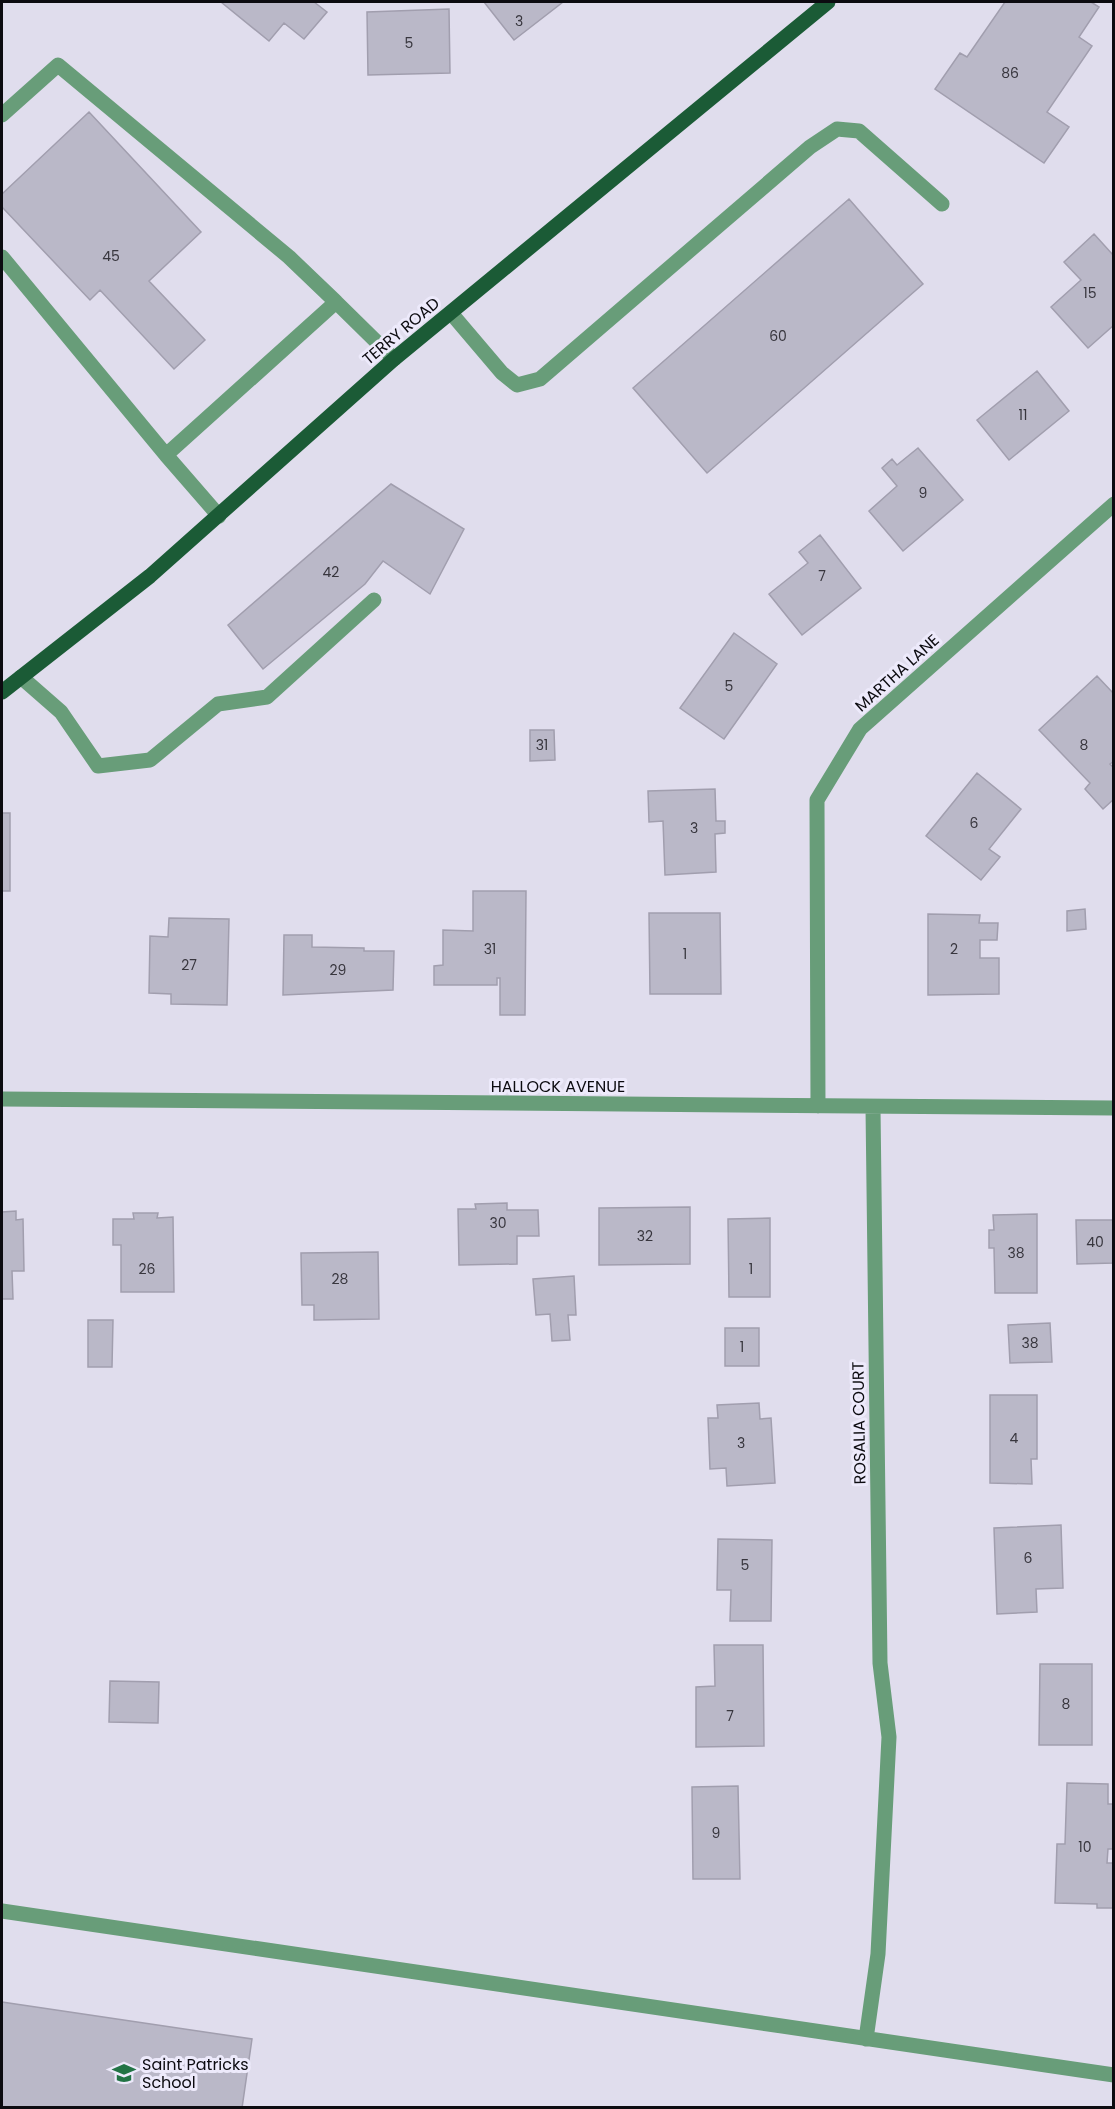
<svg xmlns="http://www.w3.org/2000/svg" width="1115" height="2109" font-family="Poppins,sans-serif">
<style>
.building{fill:#bab8c8;stroke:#a19eae;stroke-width:1.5}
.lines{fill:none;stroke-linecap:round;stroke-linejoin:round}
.minor{stroke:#689d79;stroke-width:15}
.major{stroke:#1b5b36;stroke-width:15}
.labels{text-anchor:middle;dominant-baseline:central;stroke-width:6;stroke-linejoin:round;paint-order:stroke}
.number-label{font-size:14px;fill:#38363e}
.street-label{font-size:16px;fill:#0c0b10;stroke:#edeafb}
.poi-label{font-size:16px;fill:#0c0b10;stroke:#edeafb;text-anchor:start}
</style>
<rect width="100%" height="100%" fill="#e0dded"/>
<path class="building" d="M221 2H314L327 12 304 39 284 23 269 41Z
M484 2H563L514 40Z
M1005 2H1091L1099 7 1079 37 1092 46 1047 112 1069 127 1044 163 935 89 960 53 967 57Z
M449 9 450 73 368 75 367 12Z
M89 112 201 232 149 281 205 340 174 369 100 290 90 300 2 207V194Z
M849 199 923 284 707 473 633 388Z
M1094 234 1114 256V325L1088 348 1051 307 1081 280 1064 262Z
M1037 371 1069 411 1009 460 977 420Z
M918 448 963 500 903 551 869 511 897 486 882 468 892 459 897 465Z
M391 484 464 529 430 594 383 561 365 584 263 669 228 625Z
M820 535 861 588 802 635 769 594 808 563 799 552Z
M734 633 777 664 724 739 680 708Z
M1097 676 1114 694V761L1110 764 1114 768V799L1103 809 1085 789 1090 783 1039 730Z
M530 730H554L555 760 530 761Z
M977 773 1021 809 989 849 1000 857 981 880 926 836Z
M715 789 716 821H725V833L715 834 716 872 665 875 663 821 649 822 648 791Z
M2 813H10V891H2Z
M473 891H526L525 1015H500V978H497V985H434V966L443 965V930L473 931Z
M1085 909 1086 929 1067 931V911Z
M649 913H720L721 994H650Z
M928 914 980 915 979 923H998L997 940H980V958H999V994L928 995Z
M169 918 229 919 227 1005 171 1004V994L149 993 150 936 168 937Z
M284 935H312V947L364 948V951H394L393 990 283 995Z
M507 1203V1210H538L539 1236H517V1264L459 1265 458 1209H476L475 1204Z
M690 1207V1264L599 1265V1208Z
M16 1211V1220L23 1219 24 1271H12L13 1299H2V1212Z
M133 1213H158L157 1218 173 1217 174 1292H121V1245H113V1219H134Z
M1037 1214V1293H995L994 1248H989V1230H994L993 1215Z
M770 1218V1297H729L728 1219Z
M1076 1220H1114V1263L1077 1264Z
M378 1252 379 1319 314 1320V1305H302L301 1253Z
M574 1276 576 1315H568L570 1340 552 1341 550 1314 536 1315 533 1279Z
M88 1320H113L112 1367H88Z
M1050 1323 1052 1362 1010 1363 1008 1325Z
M725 1328H759V1366H725Z
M990 1395H1037V1459H1031L1032 1484 990 1483Z
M759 1403 760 1419 771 1418 775 1483 727 1486 726 1468 710 1469 708 1418H718L717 1405Z
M1061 1525 1063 1588 1036 1589 1037 1612 997 1614 994 1528Z
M718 1539 772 1540 771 1621H730L731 1590H717Z
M714 1645H763L764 1746 696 1747V1687L715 1686Z
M1040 1664H1092V1745H1039Z
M110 1681 159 1682 158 1723 109 1722Z
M1067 1783 1108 1784V1804H1114V1849H1108L1107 1863H1114V1908H1097V1904L1055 1903 1057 1844H1065Z
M738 1786 740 1879H693L692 1787Z
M2 2002 252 2039 242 2108H2Z"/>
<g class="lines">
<path class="minor" d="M2 115 58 65 289 257 336 302
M2 257 166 455
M451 313 502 373 517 385 540 379 810 147 837 129 859 131 942 204
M219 516 166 455 336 302 394 359
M21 677 61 712 98 766 150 760 218 704 267 697 374 600
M2 1099 1114 1108
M818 1106 817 800 860 729 1114 504
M2 1911 1114 2075
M866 2039 878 1954 889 1737 880 1663 873 1108"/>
<path class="major" d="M2 692 150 576 394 359 828 2"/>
</g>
<defs>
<g id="school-bare" transform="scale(1.8)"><path d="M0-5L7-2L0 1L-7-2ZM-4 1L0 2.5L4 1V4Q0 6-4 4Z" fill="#227445" stroke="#edeafb" stroke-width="2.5" paint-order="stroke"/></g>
</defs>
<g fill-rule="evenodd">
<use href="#school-bare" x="124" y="2073"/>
</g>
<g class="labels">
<g class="number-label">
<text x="519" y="21">3</text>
<text x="409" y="43">5</text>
<text x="1010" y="73">86</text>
<text x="111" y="256">45</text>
<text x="1090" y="293">15</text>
<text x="778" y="336">60</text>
<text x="1023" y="415">11</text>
<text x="923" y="493">9</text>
<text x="331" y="572">42</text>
<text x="822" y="576">7</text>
<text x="729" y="686">5</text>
<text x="542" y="745">31</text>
<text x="1084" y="745">8</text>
<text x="974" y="823">6</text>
<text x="694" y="828">3</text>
<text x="490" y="949">31</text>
<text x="954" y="949">2</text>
<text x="685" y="954">1</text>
<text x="189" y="965">27</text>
<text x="338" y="970">29</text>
<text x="498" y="1223">30</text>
<text x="645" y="1236">32</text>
<text x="1095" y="1242">40</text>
<text x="1016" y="1253">38</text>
<text x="147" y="1269">26</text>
<text x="751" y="1269">1</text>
<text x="340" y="1279">28</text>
<text x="1030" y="1343">38</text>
<text x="742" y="1347">1</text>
<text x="1014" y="1438">4</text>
<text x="741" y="1443">3</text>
<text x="1028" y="1558">6</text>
<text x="745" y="1565">5</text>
<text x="1066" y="1704">8</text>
<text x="730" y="1716">7</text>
<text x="716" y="1833">9</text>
<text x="1085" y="1847">10</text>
</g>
<g class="street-label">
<text transform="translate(401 331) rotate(-40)">TERRY ROAD</text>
<text transform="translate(897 673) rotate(-42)">MARTHA LANE</text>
<text x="558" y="1086">HALLOCK AVENUE</text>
<text transform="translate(859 1423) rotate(-91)">ROSALIA COURT</text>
</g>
<g class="poi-label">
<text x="142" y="2064">Saint Patricks<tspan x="142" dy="18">School</tspan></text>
</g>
</g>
<rect width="1115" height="2109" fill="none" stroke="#0c0b10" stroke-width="6"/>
</svg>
